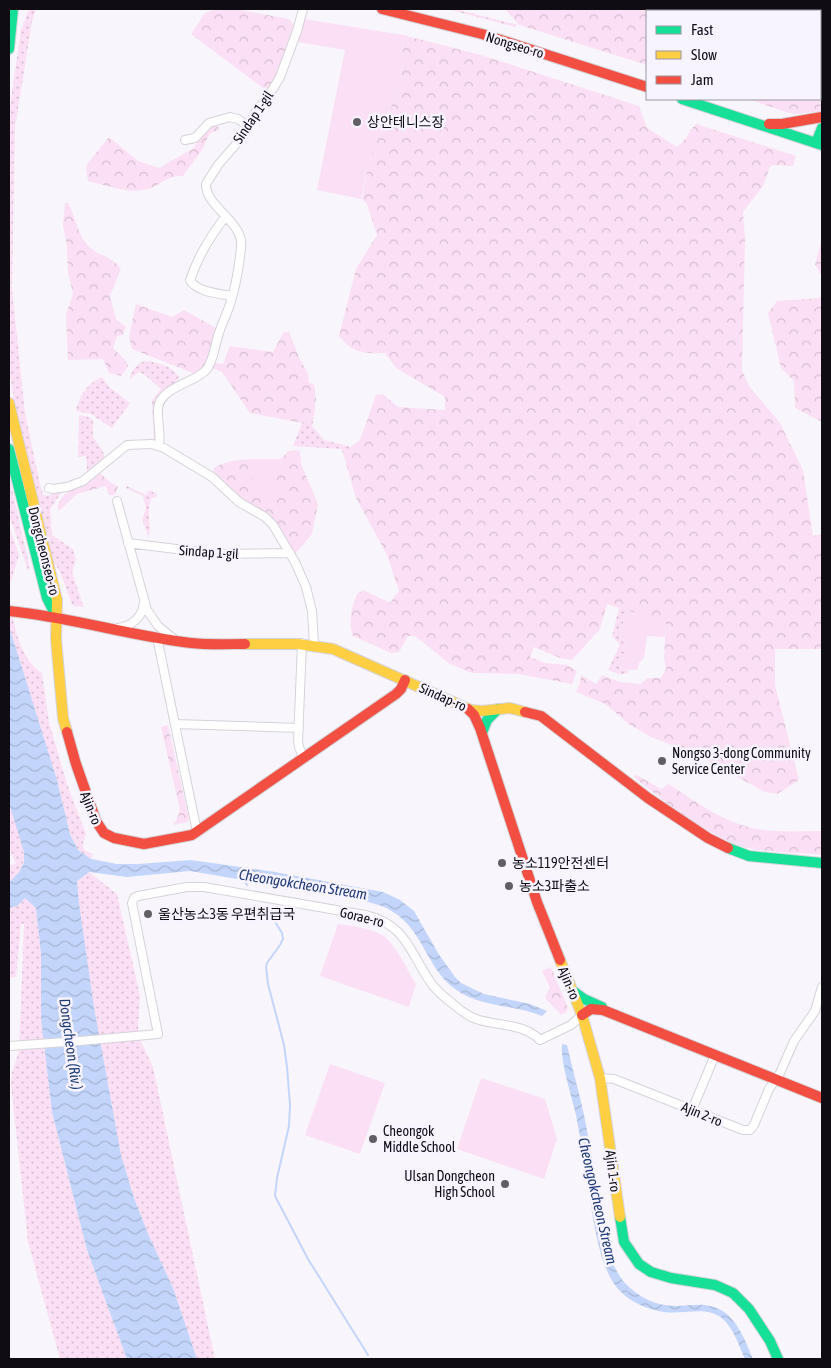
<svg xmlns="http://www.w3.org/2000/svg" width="831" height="1368" font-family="'Asap Condensed','Noto Sans KR',sans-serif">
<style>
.grass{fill:url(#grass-dots)}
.forest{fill:url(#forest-crowns)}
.garden{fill:#fbdff4}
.water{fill:url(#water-waves)}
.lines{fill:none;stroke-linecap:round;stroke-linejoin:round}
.stream{stroke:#c3d5fa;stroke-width:2}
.street-casing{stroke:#d5d3d9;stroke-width:10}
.fast-casing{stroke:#d5d3d9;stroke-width:12}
.slow-casing{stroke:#d5d3d9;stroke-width:12}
.jam-casing{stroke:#d5d3d9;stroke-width:12}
.street{stroke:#fefeff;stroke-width:8}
.fast{stroke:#16e098;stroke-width:10}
.slow{stroke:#ffcf43;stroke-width:10}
.jam{stroke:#f24e42;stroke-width:10}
.poi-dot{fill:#615e65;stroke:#f7f3ff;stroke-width:2}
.labels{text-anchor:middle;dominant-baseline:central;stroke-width:5;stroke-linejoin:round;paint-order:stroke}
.street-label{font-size:14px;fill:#0f0c13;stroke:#f7f3ff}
.poi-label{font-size:14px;fill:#0f0c13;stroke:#f7f3ff;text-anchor:start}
.water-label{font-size:15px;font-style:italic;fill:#203d77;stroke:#f7f3ff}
</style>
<defs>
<pattern id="grass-dots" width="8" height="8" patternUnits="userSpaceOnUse" patternTransform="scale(1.25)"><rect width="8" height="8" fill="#fbdff4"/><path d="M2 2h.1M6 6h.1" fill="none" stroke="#d6bed0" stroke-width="1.8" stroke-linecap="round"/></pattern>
<pattern id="forest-crowns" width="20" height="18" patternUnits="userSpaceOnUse" patternTransform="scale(1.25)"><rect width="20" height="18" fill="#fbdff4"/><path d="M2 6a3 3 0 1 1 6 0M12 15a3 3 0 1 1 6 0" fill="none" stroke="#d6bed0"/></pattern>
<pattern id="water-waves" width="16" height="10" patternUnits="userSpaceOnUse" patternTransform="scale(1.25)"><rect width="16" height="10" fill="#c3d5fa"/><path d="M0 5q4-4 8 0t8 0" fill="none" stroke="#a6b6d5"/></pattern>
</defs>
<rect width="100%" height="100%" fill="#f8f6fc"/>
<path class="grass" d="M29 9H36L32 22 15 127 12 288 25 413 41 489 43 491 42 494C48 499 54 492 61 491L62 492 50 509 52 535 73 549 76 560 72 572 83 605 85 607 74 606 72 604 60 572 50 556 17 420 9 368V113L21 30Z
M447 9H455L518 25 515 27Z
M145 361C158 362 172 366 179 377L174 385 158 400 157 439 154 441 152 400 161 389 145 375 139 372 129 380C132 371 135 364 145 361Z
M102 377 109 387 130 403 112 428 91 414 76 411C79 395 88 383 102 377Z
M79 415 89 417 93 420V437L102 450 106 460 89 473 87 472 86 456 78 457Z
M312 416 314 417 312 426 324 440 351 447 343 453 341 449 293 446 302 423Z
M9 475 30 569 28 570 9 515Z
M127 486 146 495 149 490 157 494 156 497 152 498C146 509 151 526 149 538L142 519 146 509 143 496 126 488Z
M9 526 19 555 9 588Z
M9 599C14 623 19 659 42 673L49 722 67 784 86 834 83 843 84 850 93 854 91 859 78 850 70 834 57 780 9 626Z
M619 608 626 610 620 637 626 646 620 669 629 670 627 674H619L608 670 620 645 612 636Z
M9 803C13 817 28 850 23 864 20 872 14 877 9 883V861L10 865 16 864 9 849Z
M89 872 117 894 140 996 138 1027 141 1042 153 1067 215 1359H197L173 1288 149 1236 134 1198 121 1155 94 1007 79 903 77 881Z
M25 898 36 908 41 954V1019L52 1112 87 1250 127 1359H60L28 1242 11 1085 12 1072 19 1051 24 924H21L16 977 9 978V908L17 905Z"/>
<path class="forest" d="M217 9H235L289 19 294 25 280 69 267 91 191 34 205 13Z
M505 9H822V111L798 114 789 113 748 99H820V11H647V65L519 25Z
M403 35 481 55 639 106 647 128 677 147C688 139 687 133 696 124L796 156 793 166 773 165 770 167 763 186 743 212 745 239 742 370 749 386 780 423 803 470 813 536 822 534V649H775V685L799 780 777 794 765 792 697 755 651 737 629 724 605 704 576 692 580 683 581 675 596 684 602 675 620 682 640 684 648 678H661L666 669 664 658 666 623 607 604 600 629 572 660 560 658 534 647 530 657 545 663 567 665 577 671 572 684 518 674 472 673 450 664 415 636H408L399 652 391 653 353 636C348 622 351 608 357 594L363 590 390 603 399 591 387 555 356 498 343 453 360 440 376 395 383 394 398 407 445 410V397L396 368 385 353C363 354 353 353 339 336L356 269 377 235 367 204 362 199 368 164 401 81Z
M217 123 219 130 210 133 202 150 183 176C165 175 159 188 143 190 125 193 105 185 88 181L86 168 88 163 109 137 138 161 159 168 194 148 199 137 207 127Z
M65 203H68C77 219 77 237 92 249 104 258 111 256 121 269L110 296 116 319 126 327 123 335 117 336 113 348 127 362 128 366 121 376 109 373 103 359 68 360 66 315 73 293 68 273 67 247 63 225Z
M822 239V277L815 264Z
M822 293V422L795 408 794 381 781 368 768 313 777 301 820 298Z
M136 304 172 317 184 310 218 329 206 365 197 374 193 373 132 349 129 337Z
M284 332H289L299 357 308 374 309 383 314 384 316 399 314 416H312L302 423 250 413 222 372 212 368 214 363 223 364 230 346 273 352Z
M296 450 300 451 301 464 318 504 312 534 295 554 280 531 240 499 223 481 215 475 213 471C220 457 263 459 278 459L282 458 288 451Z
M100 473 111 483 118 486 115 495H109L106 486 77 494 60 510H58C57 491 87 481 100 473Z
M168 725 189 819 187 822 175 825 173 823 176 821 180 810 161 727Z
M637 775 661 789 669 784C694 801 722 821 752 828 774 833 799 831 822 831V855C800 853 776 853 753 849 716 843 665 802 635 778L634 776Z
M551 967 568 1008 566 1012 561 1015 545 998 550 987 542 971Z"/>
<path class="garden" d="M304 19 403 35 401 81 368 164 361 199 317 190 345 50 298 42Z
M273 460 274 498H253L252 461Z
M626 610 666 623 665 637 647 636 644 658 639 663 637 670 620 669 626 645 620 638Z
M338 924C352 926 367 927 380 934 395 941 407 970 416 984L409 1007 320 976Z
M330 1064 385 1083 360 1154 305 1135Z
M481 1078 545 1099 557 1139 544 1179 457 1149Z"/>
<path class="water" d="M9 626 57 780 70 834 78 850 91 859 117 864H138L191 860 275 872 383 892 400 900 414 911 438 953 455 977 461 983 484 994 530 1004 547 1011 542 1016C513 1004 481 1008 455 989 427 969 423 930 393 912 382 904 367 902 354 899L190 871 127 877 89 872 77 881 79 903 94 1007 121 1155 134 1198 149 1236 173 1288 197 1359H127L87 1250 52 1112 41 1019V954L36 908 25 898 17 906 9 908V883L19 872 24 863V852L9 803Z
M562 1044 567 1045C572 1068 579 1091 584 1115 588 1136 592 1157 596 1178 601 1207 605 1262 625 1283 638 1297 656 1306 676 1306 695 1305 713 1301 729 1316 741 1328 747 1345 753 1359H745C739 1346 734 1329 723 1319 706 1305 684 1315 664 1312 649 1310 630 1302 620 1291 598 1270 592 1209 587 1179 584 1158 580 1136 576 1115 572 1097 560 1061 562 1044Z"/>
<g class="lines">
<path class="stream" d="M243 878 247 885
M267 909 282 933 283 939 280 945 267 963 266 967 268 984 284 1045 287 1067 290 1105 289 1126 277 1178 275 1196 308 1259 368 1355"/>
<g class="street-casing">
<path id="street" d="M185 140 195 138 209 123 230 117 238 119 248 126
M226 216C211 235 198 257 190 280 196 292 220 294 232 296
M159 446C161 433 157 420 158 408 161 386 196 383 207 369 214 359 215 344 219 333 222 323 227 314 230 304 236 286 239 267 241 248 245 222 205 207 206 184L218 165 244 135 256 111 268 97 280 77 297 31 303 9
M49 488 53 489 67 487 83 481 127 445 152 444 164 448 212 477 239 502 265 517 273 525 295 562 306 587 312 611 314 645
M117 501 147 610 158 626 174 639
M128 543 216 554 290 553
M118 628C132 626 143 617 144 602
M157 637 197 832
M302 643 298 741 299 747 303 757
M175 724 299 728
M9 1046 80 1041 158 1034 132 903 134 898 138 896 187 887H204L365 915C405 924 409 950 429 980 435 990 444 997 453 1004 460 1010 467 1016 476 1019 496 1026 524 1023 540 1040L571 1025 582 1015
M600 1078 614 1079 743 1130H750L754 1125 769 1089 780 1073 794 1041 815 1011 822 987
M692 1110 715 1055"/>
</g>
<g class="fast-casing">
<path id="fast" d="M9 49 13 9
M682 99 822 145
M816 143 822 128
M9 449 47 598 55 614
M482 733 487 720 498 709
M728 848 749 856 822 863
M573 991 584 999 602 1007
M620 1217 624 1242 639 1264 651 1272 671 1278 715 1285 733 1293 749 1309 770 1341 778 1359"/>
</g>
<g class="slow-casing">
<path id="slow" d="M9 403 57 600 56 639 63 718 67 732
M245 644H298L333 649 471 710 482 711 510 708 525 712
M560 960 582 1015 600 1078 620 1217"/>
</g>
<g class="jam-casing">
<path id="jam" d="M382 9 482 34 647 87
M769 124H782L822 117
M9 611C71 617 130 636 191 643 209 645 227 644 245 644
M468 709 474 715 480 728 537 902 560 960
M525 712 541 716 648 798 708 838 728 848
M67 732 76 764 96 821 104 833 114 838 144 844 192 835 396 694 401 689 405 680
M582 1015 591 1009 603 1010 822 1098"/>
</g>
<use href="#street" class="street"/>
<use href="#fast" class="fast"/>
<use href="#slow" class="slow"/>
<use href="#jam" class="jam"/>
</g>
<g class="poi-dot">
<circle cx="357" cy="122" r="5"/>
<circle cx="662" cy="761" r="5"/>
<circle cx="502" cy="863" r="5"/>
<circle cx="509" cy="886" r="5"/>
<circle cx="148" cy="914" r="5"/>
<circle cx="373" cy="1139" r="5"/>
<circle cx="505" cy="1184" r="5"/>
</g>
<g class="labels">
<g class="street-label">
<text transform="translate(515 45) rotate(17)">Nongseo-ro</text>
<text transform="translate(253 117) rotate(-56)">Sindap 1-gil</text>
<text transform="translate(44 551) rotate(76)">Dongcheonseo-ro</text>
<text transform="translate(209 552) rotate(4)">Sindap 1-gil</text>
<text transform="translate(443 697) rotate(24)">Sindap-ro</text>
<text transform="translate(91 808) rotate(68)">Ajin-ro</text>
<text transform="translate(362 917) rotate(14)">Gorae-ro</text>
<text transform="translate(569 983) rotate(67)">Ajin-ro</text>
<text transform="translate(702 1114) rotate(22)">Ajin 2-ro</text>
<text transform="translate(613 1171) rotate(83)">Ajin 1-ro</text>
</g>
<g class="poi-label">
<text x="367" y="122">상안테니스장</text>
<text x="672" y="753">Nongso 3-dong Community<tspan x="672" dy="16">Service Center</tspan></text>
<text x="512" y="863">농소119안전센터</text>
<text x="519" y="886">농소3파출소</text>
<text x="158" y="914">울산농소3동 우편취급국</text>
<text x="383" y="1131">Cheongok<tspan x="383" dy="16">Middle School</tspan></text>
<text x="495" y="1176" text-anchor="end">Ulsan Dongcheon<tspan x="495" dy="16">High School</tspan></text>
</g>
<g class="water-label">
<text transform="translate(303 884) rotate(9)">Cheongokcheon Stream</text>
<text transform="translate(71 1044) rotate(82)">Dongcheon (Riv.)</text>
<text transform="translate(598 1201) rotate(77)">Cheongokcheon Stream</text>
</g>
</g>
<rect width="831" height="1368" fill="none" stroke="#0f0c13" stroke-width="20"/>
<rect x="646" y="10" width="175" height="90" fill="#f7f3ff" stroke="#9a97a1"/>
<rect x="656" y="26" width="25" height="8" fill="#16e098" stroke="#9a97a1"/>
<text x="691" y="35" font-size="15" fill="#0f0c13">Fast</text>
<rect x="656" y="51" width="25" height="8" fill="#ffcf43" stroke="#9a97a1"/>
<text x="691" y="60" font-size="15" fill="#0f0c13">Slow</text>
<rect x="656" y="76" width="25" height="8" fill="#f24e42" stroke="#9a97a1"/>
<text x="691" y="85" font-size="15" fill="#0f0c13">Jam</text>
</svg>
